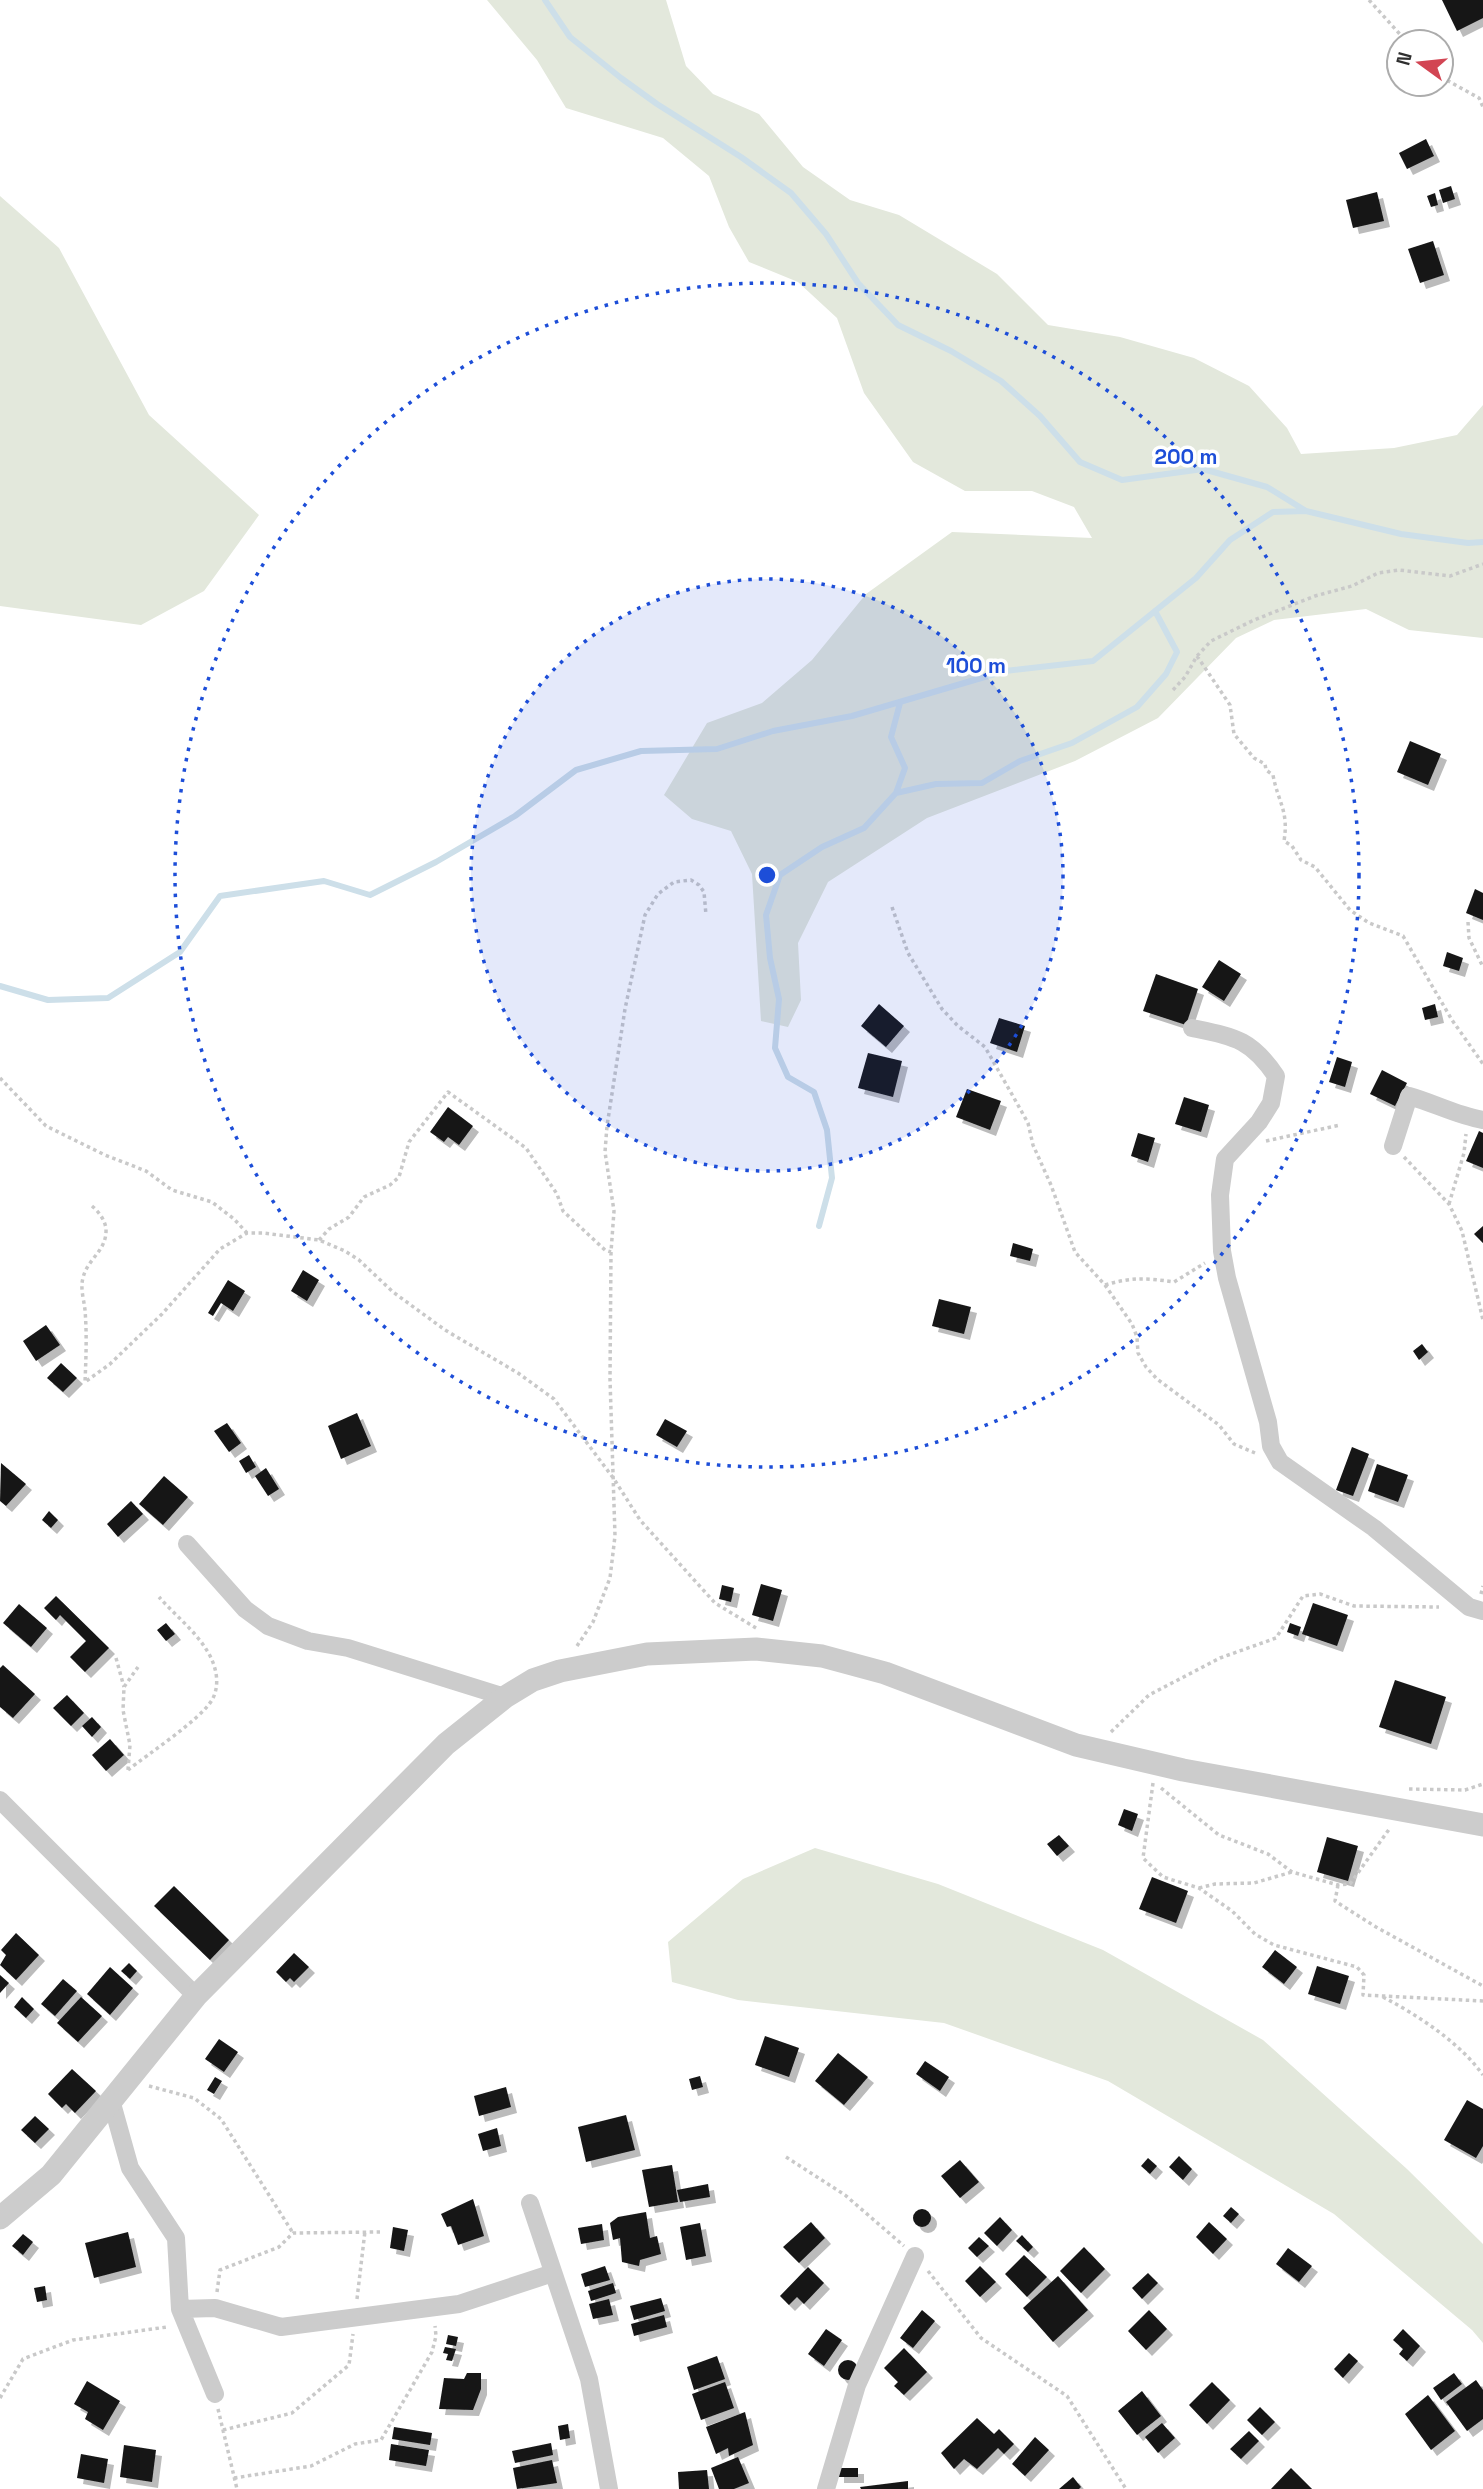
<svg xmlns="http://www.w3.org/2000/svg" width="1483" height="2489" font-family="'Space Grotesk',sans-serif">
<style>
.green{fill:#e3e8dc}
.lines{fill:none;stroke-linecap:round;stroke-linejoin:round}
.stream{stroke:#cddfe9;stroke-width:6}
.building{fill:#161616;filter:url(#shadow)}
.path{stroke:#c9c9c9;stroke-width:3.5;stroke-dasharray:3.5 3.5;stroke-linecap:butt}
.minor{stroke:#ccc;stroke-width:18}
.tertiary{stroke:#ccc;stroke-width:23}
.ring{fill:none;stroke:#1d4ed8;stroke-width:3.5;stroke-dasharray:3.5 7}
.centre{fill:#1d4ed8;stroke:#fff;stroke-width:3.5}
.ring-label{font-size:21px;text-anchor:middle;font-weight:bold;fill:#1d4ed8;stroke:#fff;stroke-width:7;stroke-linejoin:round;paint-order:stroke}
</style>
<defs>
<filter id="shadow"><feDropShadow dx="6" dy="6" stdDeviation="0" flood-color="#0004"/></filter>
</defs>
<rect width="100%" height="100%" fill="#fff"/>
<path class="green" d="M487 0H666L686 66 713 94 759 114 803 167 850 200 899 215 997 274 1048 325 1120 337 1194 358 1249 386 1287 428 1301 454 1394 448 1457 435 1483 405V638L1409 630 1366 609 1274 620 1236 638 1158 718 1075 761 927 818 828 882 798 943 801 1000 788 1027 761 1021 752 874 731 831 692 819 664 795 707 723 762 703 812 660 866 594 952 532 1092 538 1074 507 1032 491H965L913 462 864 393 837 318 798 282 749 262 729 227 709 176 663 138 566 108 537 60Z
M0 196 59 248 149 415 259 515 204 591 141 625 0 606Z
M815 1848 938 1884 1103 1950 1263 2040 1407 2169 1483 2244V2343L1472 2330 1334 2214 1108 2081 944 2023 738 2000 672 1982 668 1942 743 1879Z"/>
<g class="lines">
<path class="stream" d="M545 0 570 37 621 78 657 104 741 157 791 193 826 234 858 283 898 325 951 351 1001 381 1040 416 1080 462 1122 480 1203 469 1267 487 1306 511
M896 793 936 784 982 783 1020 761 1072 743 1137 707 1166 674 1177 652 1155 611
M0 986 48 1000 108 998 180 952 220 896 324 881 370 895 436 862 515 816 576 770 641 751 717 749 773 731 852 716 1005 671 1093 661 1196 578 1230 540 1273 512 1306 511 1401 534 1468 543 1483 542
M819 1226 832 1178 827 1130 814 1092 788 1077 775 1048 779 999 770 958 766 915 780 875 822 847 864 828 896 793 905 768 891 737 900 703"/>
</g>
<path class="building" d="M1442 0H1483V18L1457 31Z
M1426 139 1434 156 1407 169 1399 153Z
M1451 186 1455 199 1443 203 1439 190Z
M1377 192 1384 221 1353 228 1346 200Z
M1435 193 1438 205 1431 207 1427 196Z
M1433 241 1444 275 1420 283 1408 249Z
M1410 741 1441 754 1428 785 1397 772Z
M1475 889 1483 893V920L1466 913Z
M1447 952 1463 958 1459 971 1443 966Z
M1219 960 1241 974 1224 1001 1202 987Z
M1156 974 1198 989 1186 1025 1143 1011Z
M879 1004 904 1026 886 1047 861 1026Z
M1435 1004 1438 1017 1425 1020 1422 1008Z
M999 1018 1025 1026 1017 1052 990 1043Z
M868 1053 902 1061 893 1097 858 1088Z
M1337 1057 1352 1062 1345 1087 1329 1082Z
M1382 1070 1407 1083 1395 1106 1370 1094Z
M967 1089 1001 1101 990 1130 956 1117Z
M1184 1097 1209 1105 1201 1132 1175 1124Z
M448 1107 473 1126 459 1145 448 1137 444 1142 430 1132Z
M1479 1131 1483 1133V1168L1466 1161Z
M1138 1133 1155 1138 1148 1162 1131 1156Z
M1483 1226V1243L1474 1234Z
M1013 1243 1033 1249 1030 1261 1010 1256Z
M303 1270 319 1280 307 1301 291 1291Z
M228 1280 245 1291 233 1311 221 1303 213 1316 208 1313Z
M939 1299 971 1307 964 1334 932 1326Z
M46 1325 60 1345 36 1361 23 1341Z
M1422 1344 1428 1352 1419 1360 1413 1351Z
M61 1363 77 1378 63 1392 47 1378Z
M357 1413 371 1446 341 1459 328 1426Z
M665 1419 687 1431 677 1447 656 1435Z
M227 1423 241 1443 229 1452 214 1431Z
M1352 1447 1369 1454 1353 1496 1336 1490Z
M249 1455 256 1467 246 1473 239 1461Z
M1 1463 26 1484 6 1506 0 1501Z
M1377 1464 1408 1475 1398 1502 1368 1491Z
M266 1468 279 1489 268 1496 255 1476Z
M164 1476 188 1497 163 1525 139 1504Z
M131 1501 143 1514 118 1537 107 1524Z
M49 1511 58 1520 51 1528 42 1520Z
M761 1584 782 1590 773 1621 752 1615Z
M722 1585 734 1588 731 1602 719 1599Z
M56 1596 109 1648 85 1672 70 1657 86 1641 60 1615 56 1620 44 1608Z
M1313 1603 1348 1615 1337 1646 1302 1634Z
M19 1604 47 1628 31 1647 3 1623Z
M166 1623 175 1634 166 1641 157 1630Z
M1290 1623 1301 1627 1298 1636 1287 1632Z
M3 1665 35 1694 13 1718 0 1707V1668Z
M1395 1680 1446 1697 1431 1744 1379 1727Z
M67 1695 84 1713 71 1726 53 1708Z
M92 1717 101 1727 92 1737 82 1726Z
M110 1739 124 1755 106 1771 92 1755Z
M1124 1809 1138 1814 1132 1831 1118 1825Z
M1059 1835 1069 1846 1057 1856 1047 1844Z
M1327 1837 1358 1846 1348 1881 1317 1872Z
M1152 1877 1188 1891 1176 1923 1139 1909Z
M174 1886 229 1940 210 1960 154 1906Z
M16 1933 39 1955 16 1980 0 1965 6 1955 1 1950Z
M1275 1950 1297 1967 1284 1984 1262 1967Z
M294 1953 309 1967 294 1982 290 1978 286 1982 276 1972Z
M129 1963 137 1971 130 1979 121 1971Z
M1317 1966 1349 1976 1340 2004 1308 1994Z
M110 1967 133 1988 110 2015 87 1994Z
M0 1975 9 1983 0 1993Z
M63 1979 77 1991 55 2016 41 2004Z
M22 1997 34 2009 26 2018 14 2007Z
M81 1997 102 2016 78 2042 57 2023Z
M765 2036 799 2048 789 2077 755 2065Z
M219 2039 238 2052 224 2072 205 2059Z
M838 2053 868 2077 844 2105 815 2081Z
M925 2061 949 2077 940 2091 916 2074Z
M72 2069 96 2091 75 2113 66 2104 62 2108 48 2094Z
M700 2076 703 2087 692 2090 689 2079Z
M215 2077 222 2081 214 2094 207 2090Z
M506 2087 511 2107 479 2116 474 2096Z
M1467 2100 1483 2109V2146L1476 2158 1444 2140Z
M626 2115 635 2150 586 2162 578 2127Z
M35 2116 49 2129 35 2143 21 2130Z
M497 2128 501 2146 483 2151 478 2134Z
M1179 2156 1192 2169 1183 2180 1169 2167Z
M1148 2158 1157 2166 1150 2174 1141 2166Z
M960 2160 979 2182 960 2198 941 2176Z
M672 2165 678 2202 649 2207 642 2170Z
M708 2184 710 2197 680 2202 677 2190Z
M473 2199 484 2236 458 2245 451 2226 447 2227 441 2214Z
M1231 2207 1239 2214 1231 2223 1223 2216Z
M913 2218a9 9 0 1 1 18 0a9 9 0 1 1-18 0Z
M646 2212 650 2238 657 2236 661 2254 640 2260 639 2266 622 2262 620 2238 613 2240 610 2223 618 2217Z
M1000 2217 1012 2230 997 2246 984 2233Z
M811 2222 825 2238 799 2263 783 2247Z
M1209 2222 1227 2239 1213 2254 1196 2237Z
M700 2223 706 2256 686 2260 680 2227Z
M602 2224 604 2240 581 2244 578 2228Z
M393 2227 408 2230 404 2251 390 2248Z
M128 2232 136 2267 94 2278 85 2243Z
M23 2234 33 2242 23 2255 12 2246Z
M1022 2235 1033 2247 1028 2252 1016 2241Z
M979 2237 989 2246 977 2257 968 2248Z
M1084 2247 1105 2269 1081 2293 1060 2271Z
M1288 2248 1312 2266 1299 2282 1276 2264Z
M1024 2255 1047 2277 1027 2297 1005 2274Z
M605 2266 610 2280 585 2287 581 2274Z
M980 2266 996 2282 980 2297 965 2281Z
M808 2267 824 2283 804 2304 797 2297 789 2305 780 2296Z
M1148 2273 1158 2283 1142 2299 1132 2288Z
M1058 2276 1088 2310 1053 2342 1023 2308Z
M613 2283 616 2293 591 2301 588 2291Z
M45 2286 47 2300 37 2302 34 2288Z
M661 2298 665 2311 634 2320 630 2306Z
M609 2299 613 2315 593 2319 589 2304Z
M922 2310 935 2321 913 2348 900 2338Z
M1149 2310 1167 2329 1146 2350 1128 2331Z
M664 2315 667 2327 634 2336 631 2324Z
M826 2329 842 2340 824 2366 808 2354Z
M1403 2329 1420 2346 1407 2361 1399 2354 1403 2349 1393 2340Z
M448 2335 458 2337 456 2346 446 2344Z
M445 2347 456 2349 452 2361 446 2360 448 2354 443 2353Z
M904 2348 927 2372 904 2395 894 2386 898 2382 884 2368Z
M1349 2353 1358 2361 1343 2378 1334 2369Z
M717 2356 725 2379 694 2390 687 2367Z
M838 2370a10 10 0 1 1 20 0a10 10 0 1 1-20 0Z
M467 2373H481V2389L473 2410 439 2409 444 2378 464 2379Z
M1454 2373 1462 2384 1441 2400 1433 2388Z
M1476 2380 1483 2390V2419L1467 2431 1446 2402Z
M87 2381 120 2401 103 2430 85 2419 88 2412 74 2404Z
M725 2382 734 2408 701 2420 692 2394Z
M1212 2382 1230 2400 1207 2424 1189 2405Z
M1142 2391 1161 2416 1137 2435 1118 2411Z
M1428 2395 1455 2431 1431 2450 1405 2414Z
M1260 2407 1275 2422 1262 2435 1247 2420Z
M745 2412 753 2445 729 2456 728 2448 716 2454 706 2427Z
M977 2418 994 2434 999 2429 1014 2444 1004 2454 998 2448 977 2469 964 2459 954 2469 941 2453Z
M1162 2423 1175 2438 1158 2453 1145 2437Z
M568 2424 570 2438 560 2440 558 2426Z
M394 2427 432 2433 430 2445 392 2439Z
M1249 2431 1259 2441 1241 2459 1230 2449Z
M1035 2437 1049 2450 1025 2476 1012 2464Z
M551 2443 553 2455 515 2463 512 2451Z
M391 2444 429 2450 426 2466 389 2460Z
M124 2445 156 2450 152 2482 120 2477Z
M81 2454 108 2459 104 2483 77 2478Z
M738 2457 749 2483 734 2489H719L711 2468Z
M552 2460 557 2483 517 2489 513 2468Z
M838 2468H858V2477H838Z
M1291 2468 1312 2489H1271Z
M707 2470 709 2489H679L678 2472Z
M1073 2477 1081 2487 1079 2489H1059Z
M908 2481V2489H861L860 2487Z"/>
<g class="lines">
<path class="path" d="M1369 0 1407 42
M1441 77 1479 98 1483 107
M1197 656 1230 705 1234 734 1254 758 1265 764 1266 770 1273 775C1278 802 1289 811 1284 841L1292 846 1301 860 1315 867 1350 910 1369 923 1403 936 1452 1020 1483 1064
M1173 690 1185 677 1197 656 1211 641 1254 620 1315 596 1352 586 1378 573 1399 570 1450 576 1483 564
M892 907 908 953 942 1009 958 1026 985 1047 1014 1098 1028 1123 1033 1145 1051 1185 1075 1252 1105 1285 1132 1324 1137 1337 1138 1353 1146 1367 1157 1379 1219 1425 1234 1444 1255 1453
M1468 922 1469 938 1483 967
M0 1078 46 1126 105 1155 146 1171 172 1190 212 1202 234 1219 247 1233
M1266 1141 1340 1125
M1404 1157 1449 1204 1462 1231 1483 1320
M1449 1204 1464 1153 1466 1134
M92 1206C99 1212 105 1220 106 1229 107 1251 87 1259 83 1278 80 1288 84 1300 85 1310 87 1334 86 1358 85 1382L110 1364 162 1314 220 1249 247 1233H263L319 1240 345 1251 359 1260 393 1292 445 1330 518 1373 554 1399 614 1479 640 1520 715 1603 756 1628
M319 1240 329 1229 349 1217 364 1197 390 1185 399 1177 409 1142 448 1092 526 1148 557 1194 563 1211 605 1250 611 1252
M1105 1285C1131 1277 1147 1278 1174 1282L1205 1263
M1481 1594 1483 1586
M577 1646 593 1622 610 1578 615 1536 610 1379 611 1252 614 1211 605 1152 607 1126 625 1009 645 915 658 894 674 882 691 880 699 885 704 892 706 915
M116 1658 124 1687
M1111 1732 1149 1695 1220 1658 1276 1638 1303 1596 1320 1594 1354 1606 1439 1607
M128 1770C148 1754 200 1720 212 1700 221 1684 216 1664 206 1649 194 1630 174 1614 159 1597
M128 1770 130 1745 123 1710 124 1687 138 1667
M1153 1783 1143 1858 1163 1877 1199 1888 1232 1911 1255 1934 1274 1945 1357 1967 1364 1975 1363 1995 1483 2001
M1161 1788 1219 1835 1268 1854 1292 1872 1338 1885 1350 1884 1390 1828
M1409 1789 1465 1790 1483 1784
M1338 1885 1335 1901 1376 1927 1483 1986
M1199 1888 1215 1884 1254 1883 1292 1872
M1383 1997C1419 2016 1459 2042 1483 2075
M149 2086 194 2098 221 2119 293 2233
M786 2157 845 2195 904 2246
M928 2271 981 2338 1067 2396 1126 2489
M217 2292 220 2270 279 2247 293 2233 380 2232
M357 2299 365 2231
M0 2398 23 2359 73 2340 167 2327
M218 2409 237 2489
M223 2430 292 2413 349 2365 353 2334
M234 2478 311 2466 355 2444 381 2440 432 2352 436 2336 435 2326"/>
<path class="minor" d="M1192 1028C1235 1037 1251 1039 1276 1076L1271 1103 1259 1122 1225 1159 1220 1195 1222 1251 1227 1278 1268 1422 1271 1446 1280 1462 1374 1528 1469 1607 1483 1611
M1393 1146 1409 1096C1434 1103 1458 1116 1483 1120
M187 1544 245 1609 268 1626 308 1641 348 1648 505 1697
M0 1800 196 1996
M111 2100 130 2168 176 2238 180 2309 215 2394
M530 2203 589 2379 609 2489
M180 2309 215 2308 281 2327 459 2304 553 2273
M826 2489 857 2385 915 2256"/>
<path class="tertiary" d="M0 2218 51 2175 196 1996 446 1744 505 1697 533 1680 560 1671 647 1654 756 1649 822 1656 885 1673 1076 1745 1183 1770 1483 1825"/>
</g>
<circle cx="767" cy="875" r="296" fill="#1d4ed8" fill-opacity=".12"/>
<g class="ring">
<circle cx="767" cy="875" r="296"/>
<circle cx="767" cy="875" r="592"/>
</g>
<circle cx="767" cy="875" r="10" class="centre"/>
<g class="ring-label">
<text x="1186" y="464">200 m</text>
<text x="976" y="673">100 m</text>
</g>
<g transform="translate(1420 63) rotate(285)"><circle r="33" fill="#ffffff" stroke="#acacac" stroke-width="2"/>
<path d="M0-5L12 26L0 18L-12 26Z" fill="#d24553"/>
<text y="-10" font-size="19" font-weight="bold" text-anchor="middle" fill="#2f2f2f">N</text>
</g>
</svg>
